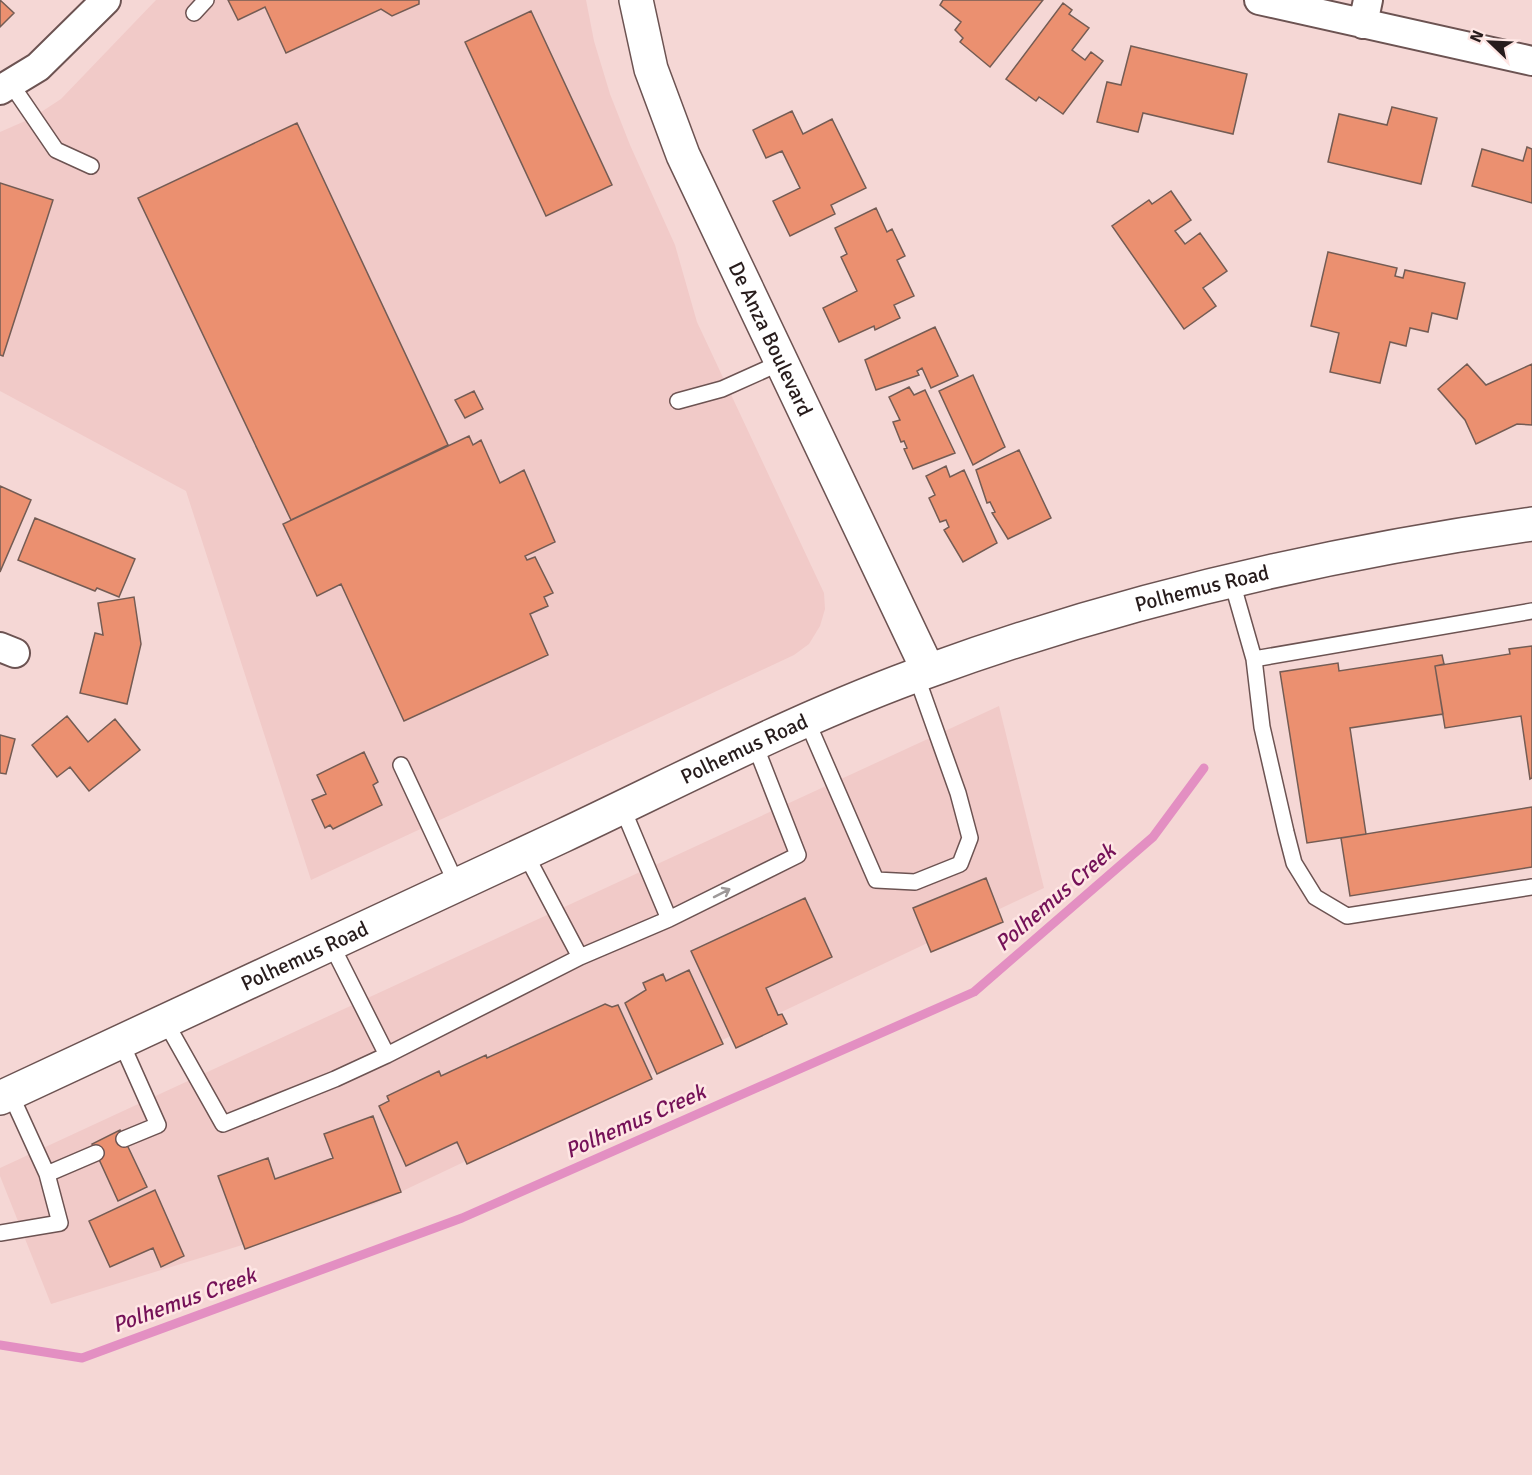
<svg xmlns="http://www.w3.org/2000/svg" width="1532" height="1475" font-family="Signika,sans-serif">
<style>
.built{fill:#f1cac8}
.lines{fill:none;stroke-linecap:round;stroke-linejoin:round}
.stream{stroke:#e38fc2;stroke-width:9}
.building{fill:#eb9070;stroke:#745c54;stroke-width:1.5}
.lane-casing{stroke:#6c5352;stroke-width:18}
.street-casing{stroke:#6c5352;stroke-width:32}
.secondary-casing{stroke:#6c5352;stroke-width:36}
.lane{stroke:#fff;stroke-width:15}
.street{stroke:#fff;stroke-width:28}
.secondary{stroke:#fff;stroke-width:33}
.oneway{stroke:#9e9999}
.labels{text-anchor:middle;dominant-baseline:central;stroke-width:5;stroke-linejoin:round;paint-order:stroke}
.street-label{font-size:21px;fill:#271c1c;stroke:#fee6e4}
.water-label{font-size:22px;font-style:italic;fill:#751158;stroke:#fee6e4}
</style>
<rect width="100%" height="100%" fill="#f5d7d5"/>
<path class="built" d="M156 0H586L594 41 610 94 630 145 675 245 697 322 824 593 825 609 820 626 809 644 794 655 311 880 186 491 0 391V132L32 118 61 99Z
M999 706 1044 888 375 1204 51 1304 0 1176V1168Z"/>
<g class="lines">
<path class="stream" d="M0 1345 82 1358 462 1218 974 992 1153 837 1204 768"/>
</g>
<path class="building" d="M0 0 14 13 0 27Z
M228 0H419V4L392 16 381 9 286 53 265 7 238 20Z
M943 0H1043L990 67 960 42 963 38 955 30 961 22 940 5Z
M1063 3 1072 10 1069 14 1089 28 1072 50 1085 60 1091 52 1103 61 1063 114 1039 97 1036 101 1006 79Z
M531 11 612 185 546 216 465 42Z
M1131 46 1247 74 1233 134 1143 113 1138 132 1097 122 1107 82 1121 85Z
M1392 107 1437 118 1421 184 1328 162 1339 114 1387 125Z
M792 111 803 134 832 119 866 188 831 205 835 214 790 236 773 201 800 188 782 151 766 158 753 130Z
M297 123 448 445 291 520 138 198Z
M1527 147 1532 149V203L1472 186 1482 149 1523 161Z
M0 183 53 200 3 356 0 355Z
M1171 191 1191 220 1175 231 1185 244 1200 233 1227 271 1203 288 1216 306 1184 329 1112 226 1149 200 1152 204Z
M876 208 887 232 892 229 905 256 897 260 914 296 894 305 900 318 875 330 874 326 839 342 823 308 857 291 841 257 847 254 835 228Z
M1328 252 1397 268 1395 276 1403 278 1405 270 1465 283 1457 319 1432 313 1428 332 1410 328 1406 346 1390 342 1380 383 1330 372 1339 333 1311 326Z
M935 327 958 376 931 388 922 368 917 371 919 375 876 390 865 360Z
M1467 364 1486 385 1532 364V425L1517 424 1476 444 1465 420 1438 389Z
M973 375 1005 447 973 465 939 391Z
M909 387 914 395 925 390 955 453 913 469 904 449 907 448 904 441 901 442 893 422 900 420 889 397Z
M474 391 483 409 465 418 455 400Z
M469 436 473 445 481 440 500 483 524 470 555 542 525 556 527 560 535 557 553 593 544 597 548 606 530 614 548 655 404 721 341 584 317 596 283 524Z
M1019 450 1051 518 1008 539 992 513 995 512 990 502 987 503 976 470Z
M946 466 950 477 964 470 997 543 963 562 944 530 949 527 946 520 940 522 929 498 935 495 926 476Z
M0 486 31 500 0 572Z
M35 518 135 559 119 597 97 588 95 591 18 560Z
M134 597 141 644 127 704 80 693 95 633 103 635 98 603Z
M1532 646V778L1530 779 1521 716 1445 728 1435 666 1510 654 1509 649Z
M1442 655 1444 664 1435 666 1443 714 1350 728 1366 834 1307 843 1280 672 1338 663 1339 671Z
M67 716 88 742 115 719 140 750 89 791 70 767 57 777 32 745Z
M0 735 15 739 6 774 0 773Z
M364 752 378 782 373 785 382 805 333 829 330 825 325 828 312 800 326 794 317 775Z
M1532 807V867L1350 896 1341 838Z
M986 878 1003 922 931 952 913 908Z
M805 898 832 957 766 988 778 1015 782 1014 787 1024 736 1048 691 951Z
M689 970 723 1044 657 1074 625 1003 646 990 643 983 663 974 666 981Z
M605 1004 612 1007 618 1005 652 1079 467 1164 457 1142 406 1166 379 1106 389 1101 387 1096 439 1071 441 1076 486 1055 487 1058Z
M373 1116 401 1192 245 1249 218 1176 268 1158 275 1179 333 1158 324 1134Z
M120 1130 147 1187 118 1201 92 1144Z
M155 1190 184 1256 161 1267 153 1248 110 1267 89 1221Z"/>
<g class="lines">
<g class="lane-casing">
<path id="lane" d="M194 13 206 0
M11 84 56 150 91 166
M678 401 722 389 780 363
M1232 582 1254 659 1532 611
M1254 659 1262 727 1286 832 1294 863 1315 897 1347 916 1532 887
M807 721 876 880 915 882 960 864 970 838 958 793 916 675
M401 765 457 885
M669 919 798 855 755 745
M580 957 669 919 622 807
M165 1021 223 1124 335 1079 387 1055 331 944
M121 1042 158 1125 124 1139
M387 1055 580 957 525 853
M10 1093 47 1174 96 1153
M0 1233 60 1223 47 1174"/>
</g>
<g class="street-casing">
<path id="street" d="M1259 0 1532 61
M1363 24 1368 0
M0 90 38 67 106 0
M0 647 15 653"/>
</g>
<g class="secondary-casing">
<g id="secondary">
<path id="s1" d="M636 0 651 69 683 155 928 670"/>
<path id="s2" d="M0 1098C187 1010 375 924 562 836 683 779 804 715 931 670 1124 600 1328 553 1532 524"/>
</g>
</g>
<use href="#lane" class="lane"/>
<use href="#street" class="street"/>
<use href="#secondary" class="secondary"/>
</g>
<defs><path id="oneway-shaft" d="M-6 0H5M1.5-3L5.5 0L1.5 3" fill="none" stroke-width="1.6" stroke-linecap="round" stroke-linejoin="round" transform="scale(1.5)"/></defs>
<use class="oneway" href="#oneway-shaft" transform="translate(722 893) rotate(-27)"/>
<g class="labels">
<g class="street-label">
<text stroke="none"><textPath href="#s1" startOffset="366">De Anza Boulevard</textPath></text>
<text stroke="none"><textPath href="#s2" startOffset="1308">Polhemus Road</textPath></text>
<text stroke="none"><textPath href="#s2" startOffset="822">Polhemus Road</textPath></text>
<text stroke="none"><textPath href="#s2" startOffset="336">Polhemus Road</textPath></text>
</g>
<g class="water-label">
<text transform="translate(1055 897) rotate(-41)">Polhemus Creek</text>
<text transform="translate(635 1121) rotate(-24)">Polhemus Creek</text>
<text transform="translate(184 1300) rotate(-20)">Polhemus Creek</text>
</g>
</g>
<g transform="translate(1490 42) rotate(293)" stroke="#fee6e4" stroke-width="4.5" paint-order="stroke">
<path d="M0-4.5L10 22L0 15L-10 22Z" fill="#271c1c"/>
<text y="-9" font-size="16" font-weight="bold" text-anchor="middle" fill="#271c1c">N</text>
</g>
</svg>
